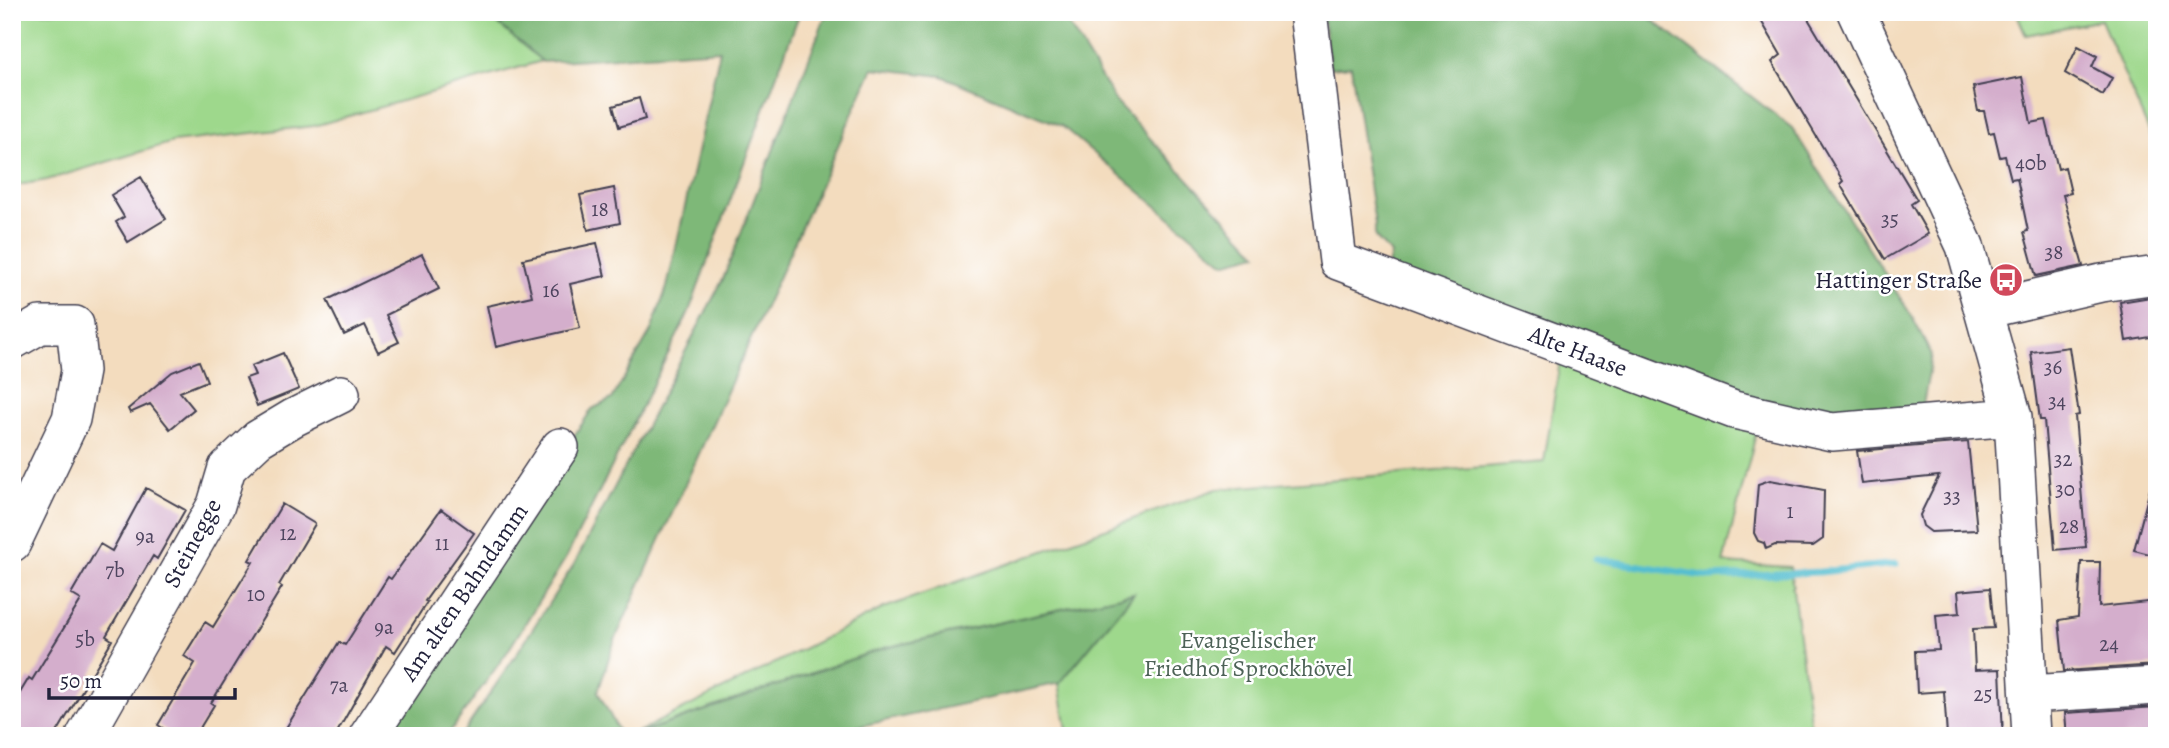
<svg xmlns="http://www.w3.org/2000/svg" width="2169" height="748" font-family="Alegreya,serif">
<style>
.green{fill:#9ed88c;stroke:#607d64;stroke-width:2}
.forest{fill:#7eb878;stroke:#506d5a;stroke-width:2}
.lines{fill:none;stroke-linecap:round;stroke-linejoin:round}
.stream{stroke:#54bed0;stroke-width:7}
.building{fill:#d4aecc}
.minor-casing{stroke:#413e4f;stroke-width:40}
.minor{stroke:#fff;stroke-width:37}
.labels{text-anchor:middle;dominant-baseline:central;stroke-width:5;stroke-linejoin:round;paint-order:stroke}
.number-label{font-size:21px;fill:#4e455f}
.poi-label{font-size:24px;fill:#22223b;stroke:#fff;text-anchor:end}
.street-label{font-size:24px;fill:#22223b;stroke:#fff}
.park-label{font-size:24px;fill:#4d6257;stroke:#fff}
</style>
<rect width="100%" height="100%" fill="#fff"/>
<filter id="ink" filterUnits="userSpaceOnUse"><feTurbulence type="fractalNoise" baseFrequency=".0143" numOctaves="2"/><feDisplacementMap in="SourceGraphic" scale="14" xChannelSelector="R" yChannelSelector="G"/><feConvolveMatrix kernelMatrix="1 2 1 2 8 2 1 2 1" color-interpolation-filters="sRGB"/></filter>
<filter id="wash" filterUnits="userSpaceOnUse"><feTurbulence type="fractalNoise" baseFrequency=".00686" numOctaves="4" result="noise"/><feDisplacementMap in="SourceGraphic" scale="28" xChannelSelector="R" yChannelSelector="G"/><feGaussianBlur stdDeviation="1.57" result="paint"/><feColorMatrix in="noise" values="0 0 0 0 0 0 0 0 0 0 0 0 0 0 0 0 0 1.4 0 .05"/><feComposite in="paint" operator="in"/></filter>
<g filter="url(#wash)">
<rect width="100%" height="100%" fill="#f3dcbe"/>
<path class="green" d="M12 12H485L542 61 314 126 173 142 47 180 12 186Z
M2016 12H2157V150L2101 20 2026 35Z
M1561 354 1758 426 1723 563 1790 567 1812 736H1068L1059 683 1133 593 884 648 630 736 884 608 1217 489 1544 462Z"/>
<path class="forest" d="M484 12H800L688 314 567 556 508 651 447 736H373L592 409 612 399 651 331 667 287 720 50 543 62Z
M827 12H1061L1116 102 1258 254 1224 263 1062 126 942 76 873 68 614 642 598 692 621 736H461L512 661 576 561 723 279Z
M1322 12H1642L1792 128 1911 315 1932 355 1921 416 1840 419 1758 405 1387 269 1391 254 1375 237V224L1351 66 1330 68Z
M1134 593 1060 683 814 736H632L881 649Z"/>
<g class="lines">
<path class="stream" d="M1596 559 1710 577 1820 572 1896 564"/>
</g>
<g id="blocks">
<path class="building" d="M1756 12H1804L1917 200 1911 204 1928 234 1885 259 1840 184 1843 181 1772 62 1781 55Z
M2078 46 2097 56 2092 67 2112 78 2103 95 2065 73Z
M2022 77 2031 123 2046 120 2058 169 2065 167 2071 193 2063 195 2083 266 2036 276 2024 232 2028 231 2017 178 2011 179 2005 156 2000 157 1994 132 1989 133 1984 111H1978L1973 87Z
M639 98 645 119 619 127 613 106Z
M141 177 166 219 128 242 116 222 124 217 111 195Z
M614 188 620 223 588 230 580 195Z
M597 243 605 276 570 284 580 328 496 347 487 306 532 296 523 259Z
M422 254 439 289 386 315 399 342 378 352 365 325 344 335 327 300Z
M2157 296V336L2126 341 2120 302Z
M2069 347 2079 415 2075 416 2086 547 2055 550 2044 420H2040L2031 352Z
M283 353 299 389 257 406 246 378 255 375 251 366Z
M199 361 207 381 180 392 194 409 170 429 150 404 130 413 128 409 172 372Z
M1968 442 1977 530 1931 532 1923 526 1920 515 1939 476 1862 484 1857 451Z
M1770 480 1824 490 1823 539 1813 546 1775 545 1766 549 1764 543 1758 541 1754 533 1758 484Z
M146 488 185 510 157 559 153 556 106 636 112 640 55 736H26L12 727V706L29 678 32 680 81 600 71 594 100 544 112 551Z
M2150 489H2157V556L2134 550Z
M282 504 315 524 279 585 282 587 211 703 214 705 195 736H175L158 725 195 663 184 656 205 622 213 627 253 562 249 560Z
M441 509 474 533 425 601 427 602 395 652 386 646 335 736H281L339 642 345 645 388 577 391 579Z
M2081 562H2100L2099 607 2157 601V665L2064 671 2059 620 2078 617Z
M1990 588 1994 628 1973 629 1975 670 2000 669 2003 736H1947L1944 691 1917 693 1915 651 1939 650 1936 615 1960 613 1958 591Z
M2157 707V736H2067L2065 713Z"/>
</g>
</g>
<g filter="url(#ink)">
<use href="#blocks" fill-opacity="0" stroke="#413e4f" stroke-width="2"/>
<g class="lines">
<g class="minor-casing">
<path id="minor" d="M1308 12 1338 261 1734 410 1832 432 2013 417
M1856 12 1965 246 2013 417 2031 736
M1984 310 2101 283 2157 275
M12 341 40 325H75L80 371 71 419 12 543
M2029 694 2157 686
M85 736 216 505 227 468 258 439 293 418 341 394
M368 736 560 447"/>
</g>
<use href="#minor" class="minor"/>
</g>
</g>
<defs>
<g id="bus-disc" transform="scale(1.75)"><circle r="9.5" fill="#d1495b" stroke="#fff"/><path d="M-5-6H5V4H4V6H2V4H-2V6H-4V4H-5ZM-3.5-4V0h7V-4ZM-3.5 1.2v1.5H-2V1.2ZM2 1.2v1.5H3.5V1.2Z" fill="#fff"/></g>
</defs>
<g fill-rule="evenodd">
<use href="#bus-disc" x="2006" y="280"/>
</g>
<g class="labels">
<g class="number-label">
<text x="2031" y="163">40b</text>
<text x="600" y="209">18</text>
<text x="1890" y="219">35</text>
<text x="2054" y="252">38</text>
<text x="551" y="290">16</text>
<text x="2053" y="367">36</text>
<text x="2057" y="401">34</text>
<text x="2063" y="459">32</text>
<text x="2065" y="489">30</text>
<text x="1952" y="496">33</text>
<text x="1790" y="511">1</text>
<text x="2069" y="526">28</text>
<text x="288" y="533">12</text>
<text x="145" y="536">9a</text>
<text x="442" y="543">11</text>
<text x="115" y="570">7b</text>
<text x="256" y="594">10</text>
<text x="384" y="627">9a</text>
<text x="85" y="639">5b</text>
<text x="2109" y="644">24</text>
<text x="339" y="685">7a</text>
<text x="1983" y="694">25</text>
</g>
<g class="poi-label">
<text x="1982" y="280">Hattinger Straße</text>
</g>
<g class="street-label">
<text transform="translate(1578 351) rotate(21)">Alte Haase</text>
<text transform="translate(192 543) rotate(-62)">Steinegge</text>
<text transform="translate(464 592) rotate(-56)">Am alten Bahndamm</text>
</g>
<g class="park-label">
<text x="1248" y="640">Evangelischer<tspan x="1248" dy="28">Friedhof Sprockhövel</tspan></text>
</g>
</g>
<rect width="2169" height="748" fill="none" stroke="#fff" stroke-width="42"/>
<path d="M49 688v10h186v-10" fill="none" stroke="#22223b" stroke-width="3.5"/>
<text x="60" y="688" font-size="21" fill="#22223b" stroke="#ffffff" stroke-width="5" paint-order="stroke">50 m</text>
</svg>
